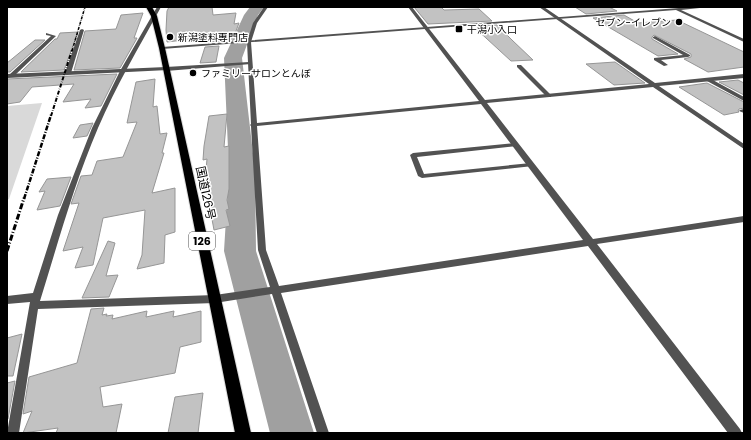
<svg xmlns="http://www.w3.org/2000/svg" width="751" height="440" font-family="Poppins,'Noto Sans JP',sans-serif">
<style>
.green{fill:#d9d9d9}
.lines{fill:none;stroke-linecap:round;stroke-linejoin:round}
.river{fill:#a0a0a0;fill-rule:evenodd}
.building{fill:#c2c2c2;stroke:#969696}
.trunk-casing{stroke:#dbdbdb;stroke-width:2}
.service{fill:#525252;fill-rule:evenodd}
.minor{fill:#525252;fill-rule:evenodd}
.tertiary{fill:#525252;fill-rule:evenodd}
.trunk{fill:#000;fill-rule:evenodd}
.rail-far3{stroke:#000;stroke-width:1.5;stroke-dasharray:3 1 0.5 1;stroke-linecap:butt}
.rail-far2{stroke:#000;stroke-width:2;stroke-dasharray:4 1.5 0.5 1.5;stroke-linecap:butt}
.rail-far1{stroke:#000;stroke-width:2.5;stroke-dasharray:5 1.5 1 1.5;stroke-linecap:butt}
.rail{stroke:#000;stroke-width:3;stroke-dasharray:6 2 1 2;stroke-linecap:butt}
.poi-dot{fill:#000;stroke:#fff;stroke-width:1.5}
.labels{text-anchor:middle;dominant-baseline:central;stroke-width:3;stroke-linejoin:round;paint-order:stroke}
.far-poi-label{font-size:10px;fill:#000;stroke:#fff;text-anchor:start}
.shield{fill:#fff;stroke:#4c4c4c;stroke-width:1}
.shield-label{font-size:11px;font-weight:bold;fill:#000}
.street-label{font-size:12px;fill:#000;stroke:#fff}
</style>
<rect width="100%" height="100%" fill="#fff"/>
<path class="green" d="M42 103 9 199 7 200V106Z"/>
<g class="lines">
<path class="river" d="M250 7H264L258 15 242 58 255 171 256 251 314 433H270L224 251 229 171 224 58 244 15Z"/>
</g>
<path class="building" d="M169 7H212L213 15 236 13 234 24 239 23 233 39H221L220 41 206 42 208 37 167 42 166 30 167 11Z
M414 7H441L444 10 479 9 492 21 428 24Z
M575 7H609L617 11 586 14Z
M143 13 134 38H137L136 40 120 68 74 70 85 31 116 29 121 15Z
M624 15 638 23 677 20 744 52V67L708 72 684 59 691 57V54L654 35 652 37V39L678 54 658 56 593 18Z
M497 25 512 40 533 60 511 61 474 27Z
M78 32 64 70 21 72 55 39H57L60 33Z
M35 40H45L10 72H7V63Z
M219 46 216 62 200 63 205 47Z
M615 62 645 83 614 85 586 64Z
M117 74 101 106 85 108 91 99 63 102 74 84 32 87 20 102 7 104V79Z
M155 79 153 107 157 106 160 134 167 133 162 153H164L152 193 175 188V232L165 235 164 263 137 269 142 255 145 210 103 218 93 265 75 268 83 247 63 251 79 203 71 204 81 176 92 175 97 161 123 157 137 122 127 123 136 82Z
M738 80 744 83V95L719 82Z
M707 83 744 102V108L739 109 738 111 739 112 724 115 679 87Z
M227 114 224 147 229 146V189L227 200 229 209 226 210 230 226 214 230 205 182 207 159 203 160 204 146 209 116Z
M93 123 87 136 73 138 80 125Z
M71 177 60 206 37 210 45 191 39 192 47 179Z
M108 241 115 243 106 276 118 275 109 297 82 298Z
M104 308 102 315 107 314 106 316 113 315 112 319 147 311 146 317 174 311 173 317 201 311V342L180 347 175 373 100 387 103 407 122 404 116 433H56L58 428 23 433 32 411 23 414 29 377 77 363 91 309Z
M22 334 13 376H7V338Z
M15 381 8 419H7V383Z
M203 393 198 433H168L175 397Z"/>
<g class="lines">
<g class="trunk-casing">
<path id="trunk" d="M146 7H152L157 16 165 48 251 433H235L159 48 151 16Z"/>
</g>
<path class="service" d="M46 33 56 36 13 77H9V75L51 36 46 35Z
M655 36 690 55V56L688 57 661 60 668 65 664 66 654 60V58L683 55 653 38V37Z
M249 62H251V64L166 71 163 69 166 67Z
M517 65H521L551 95V97H547L517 67Z
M707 79H711L744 97V101L707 81Z
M744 109V113L739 111 740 110Z
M515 143 517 144V146L417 157 424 174 531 163 533 164 534 165 533 166 422 178 418 176 410 155 413 153Z"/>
<path class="minor" d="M157 7H161C139 47 116 86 98 128 74 184 58 243 40 301L215 295 270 287 258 250 251 126 250 125 251 124 247 42 253 23 264 7H268L257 23 251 42 257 123 479 101 408 7H412L485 100 649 84 539 7H544L655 83 744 74V78L659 86 744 144V149L653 87 487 103 593 239 744 216V222L597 244 740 429 742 433H728L588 246 281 293 329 433H317L272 294 215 303 38 309 19 433H7L30 302 7 304V296L33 293 58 215 92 128 120 71ZM481 104 583 240 279 286 266 250 257 126Z
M82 29 84 30 71 73 66 74 65 73 80 30Z"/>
<path class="tertiary" d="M692 7H709L681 10 744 39V42L676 10 162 49 160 48 162 47Z
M166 67 168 68V70L7 78V74Z"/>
<use href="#trunk" class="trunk"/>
<path class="rail-far3" d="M72 51 85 7"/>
<path class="rail-far2" d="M51 116 72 50"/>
<path class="rail-far1" d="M24 199 51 115"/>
<path class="rail" d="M7 251 24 198"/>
</g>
<g class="poi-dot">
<circle cx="679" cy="22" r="4"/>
<rect x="455" y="25" width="8" height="8" rx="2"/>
<circle cx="170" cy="37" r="4"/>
<circle cx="193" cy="73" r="4"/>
</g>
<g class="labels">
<g class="far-poi-label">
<text x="671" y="22" text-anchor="end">セブン-イレブン</text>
<text x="467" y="29">干潟小入口</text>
<text x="178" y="37">新潟塗料専門店</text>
<text x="201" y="73">ファミリーサロンとんぼ</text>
</g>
<rect class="shield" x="189" y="232" width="26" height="18" rx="3"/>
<g class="shield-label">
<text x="202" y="241">126</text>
</g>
<g class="street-label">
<text transform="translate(206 193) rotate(78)">国道126号</text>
</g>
</g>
<rect width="751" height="440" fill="none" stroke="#000000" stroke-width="16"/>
</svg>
